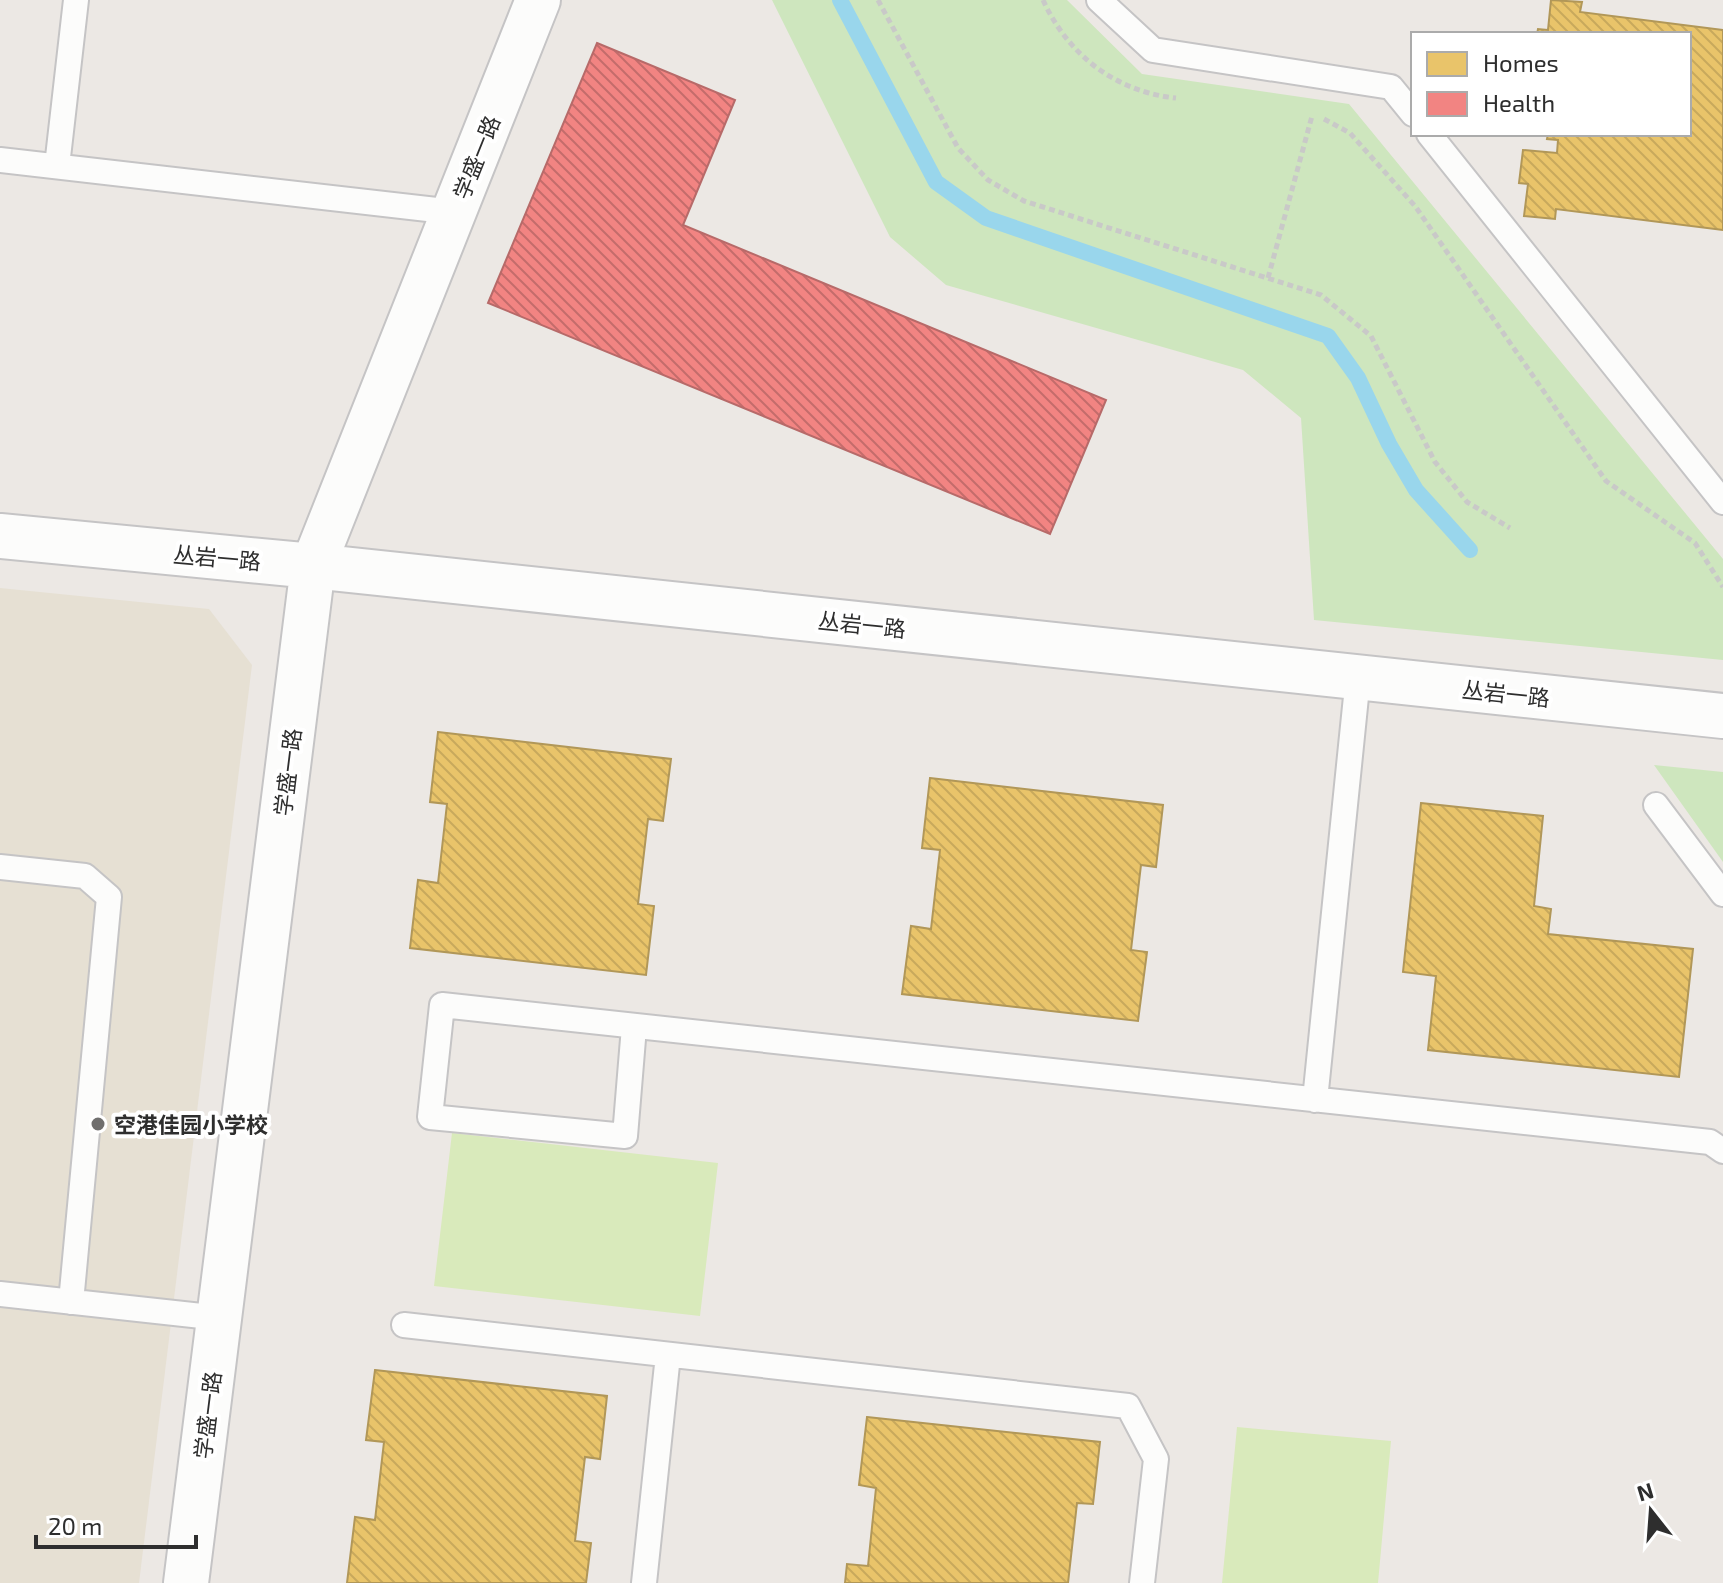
<svg xmlns="http://www.w3.org/2000/svg" width="1723" height="1583" font-family="'Exo 2','Noto Sans SC',sans-serif">
<style>
.education{fill:#e6e0d3}
.park{fill:#cee6be}
.pitch{fill:#d9eabb}
.homes{fill:url(#homes-back-hatch);stroke:#b19758;stroke-width:2}
.health{fill:url(#health-back-hatch);stroke:#b76a69;stroke-width:2}
.lines{fill:none;stroke-linecap:round;stroke-linejoin:round}
.stream{stroke:#99d6ec;stroke-width:16}
.service-casing{stroke:#c5c4c5;stroke-width:28}
.tertiary-casing{stroke:#c5c4c5;stroke-width:48}
.path{stroke:#c9c9c8;stroke-width:5;stroke-dasharray:6 4;stroke-linecap:butt}
.service{stroke:#fcfcfb;stroke-width:24}
.tertiary{stroke:#fcfcfb;stroke-width:44}
.poi-dot{fill:#706f6e;stroke:#fff;stroke-width:3}
.labels{text-anchor:middle;dominant-baseline:central;stroke-width:8;stroke-linejoin:round;paint-order:stroke}
.street-label{font-size:22px;fill:#2e2e2e;stroke:#fff}
.poi-label{font-size:22px;font-weight:bold;fill:#2e2e2e;stroke:#fff;text-anchor:start}
</style>
<defs>
<pattern id="homes-back-hatch" width="6" height="6" patternUnits="userSpaceOnUse" patternTransform="scale(2)"><rect width="6" height="6" fill="#e9c46a"/><path d="M-1 5l2 2M0 0l6 6M5-1l2 2" fill="none" stroke="#c8a95c"/></pattern>
<pattern id="health-back-hatch" width="6" height="6" patternUnits="userSpaceOnUse" patternTransform="scale(2)"><rect width="6" height="6" fill="#f28482"/><path d="M-1 5l2 2M0 0l6 6M5-1l2 2" fill="none" stroke="#c46c6b"/></pattern>
</defs>
<rect width="100%" height="100%" fill="#ece8e4"/>
<path class="education" d="M0 588 209 609 252 665 139 1583H0Z"/>
<path class="park" d="M772 0H1067L1142 74 1349 104 1723 559V660L1314 620 1301 418 1243 370 946 285 890 237Z
M1654 765 1723 772V862Z"/>
<path class="pitch" d="M452 1133 718 1163 700 1316 434 1286Z
M1237 1427 1391 1441 1378 1583H1222Z"/>
<path class="homes" d="M1551 0 1582 2 1580 12 1723 30V230L1556 209 1555 219 1524 216 1528 184 1519 183 1523 150 1557 153 1558 140 1547 139 1548 134H1689V34H1537L1538 29 1548 30Z
M438 732 671 759 663 821 648 819 638 904 654 906 646 975 410 948 418 880 438 883 447 804 430 802Z
M930 778 1163 805 1156 867 1141 865 1131 950 1147 952 1138 1021 902 994 911 926 931 929 940 850 922 848Z
M1421 803 1543 816 1534 906 1551 909 1548 934 1693 949 1679 1077 1428 1050 1436 976 1403 972Z
M375 1370 607 1396 600 1459 585 1457 575 1541 591 1543 586 1583H347L355 1517 375 1520 384 1442 366 1440Z
M867 1417 1100 1442 1093 1504 1077 1503 1068 1583H845L847 1564 868 1566 876 1488 859 1485Z"/>
<path class="health" d="M597 43 735 100 683 225 1106 400 1050 534 488 303Z"/>
<g class="lines">
<path class="stream" d="M840 0 936 182 986 218 1328 336 1358 378 1389 444 1416 490 1470 550"/>
<g class="service-casing">
<path id="service" d="M1099 0 1153 50 1391 87 1413 114
M1429 134 1723 502
M0 160 454 212
M57 166 76 0
M1656 805 1723 894
M0 867 85 876 109 897 71 1302
M634 1027 625 1136 430 1117 442 1005 1710 1142 1723 1151
M1315 1100 1358 677
M0 1294 220 1318
M404 1325 1128 1406 1156 1459 1142 1583
M644 1583 668 1355"/>
</g>
<g class="tertiary-casing">
<path id="tertiary" d="M0 536 313 566 1723 716
M186 1583 313 566 538 0"/>
</g>
<path class="path" d="M878 0 958 148 988 180 1024 201 1321 295 1371 336 1435 462 1467 502 1510 528
M1043 0C1068 55 1116 92 1176 98
M1324 119 1350 133 1415 206 1606 481 1695 543 1723 587
M1268 278 1312 116"/>
<use href="#service" class="service"/>
<use href="#tertiary" class="tertiary"/>
</g>
<circle class="poi-dot" cx="98" cy="1124" r="8"/>
<g class="labels">
<g class="street-label">
<text transform="translate(476 157) rotate(-68)">学盛一路</text>
<text transform="translate(217 557) rotate(5)">丛岩一路</text>
<text transform="translate(862 624) rotate(6)">丛岩一路</text>
<text transform="translate(1506 693) rotate(6)">丛岩一路</text>
<text transform="translate(287 772) rotate(-83)">学盛一路</text>
<text transform="translate(207 1415) rotate(-83)">学盛一路</text>
</g>
<g class="poi-label">
<text x="114" y="1124">空港佳园小学校</text>
</g>
</g>
<rect x="1411" y="32" width="280" height="104" fill="#ffffff" stroke="#ababab" stroke-width="2"/>
<rect x="1427" y="52" width="40" height="24" fill="#e9c46a" stroke="#ababab" stroke-width="2"/>
<text x="1483" y="72" font-size="24" fill="#2e2e2e">Homes</text>
<rect x="1427" y="92" width="40" height="24" fill="#f28482" stroke="#ababab" stroke-width="2"/>
<text x="1483" y="112" font-size="24" fill="#2e2e2e">Health</text>
<g transform="translate(1651 1511) rotate(343)" stroke="#ffffff" stroke-width="6" paint-order="stroke">
<path d="M0-6L14 30L0 20L-14 30Z" fill="#2e2e2e"/>
<text y="-12" font-size="22" font-weight="bold" text-anchor="middle" fill="#2e2e2e">N</text>
</g>
<path d="M36 1535v12h160v-12" fill="none" stroke="#2e2e2e" stroke-width="4"/>
<text x="48" y="1535" font-size="24" fill="#2e2e2e" stroke="#ffffff" stroke-width="6" paint-order="stroke">20 m</text>
</svg>
